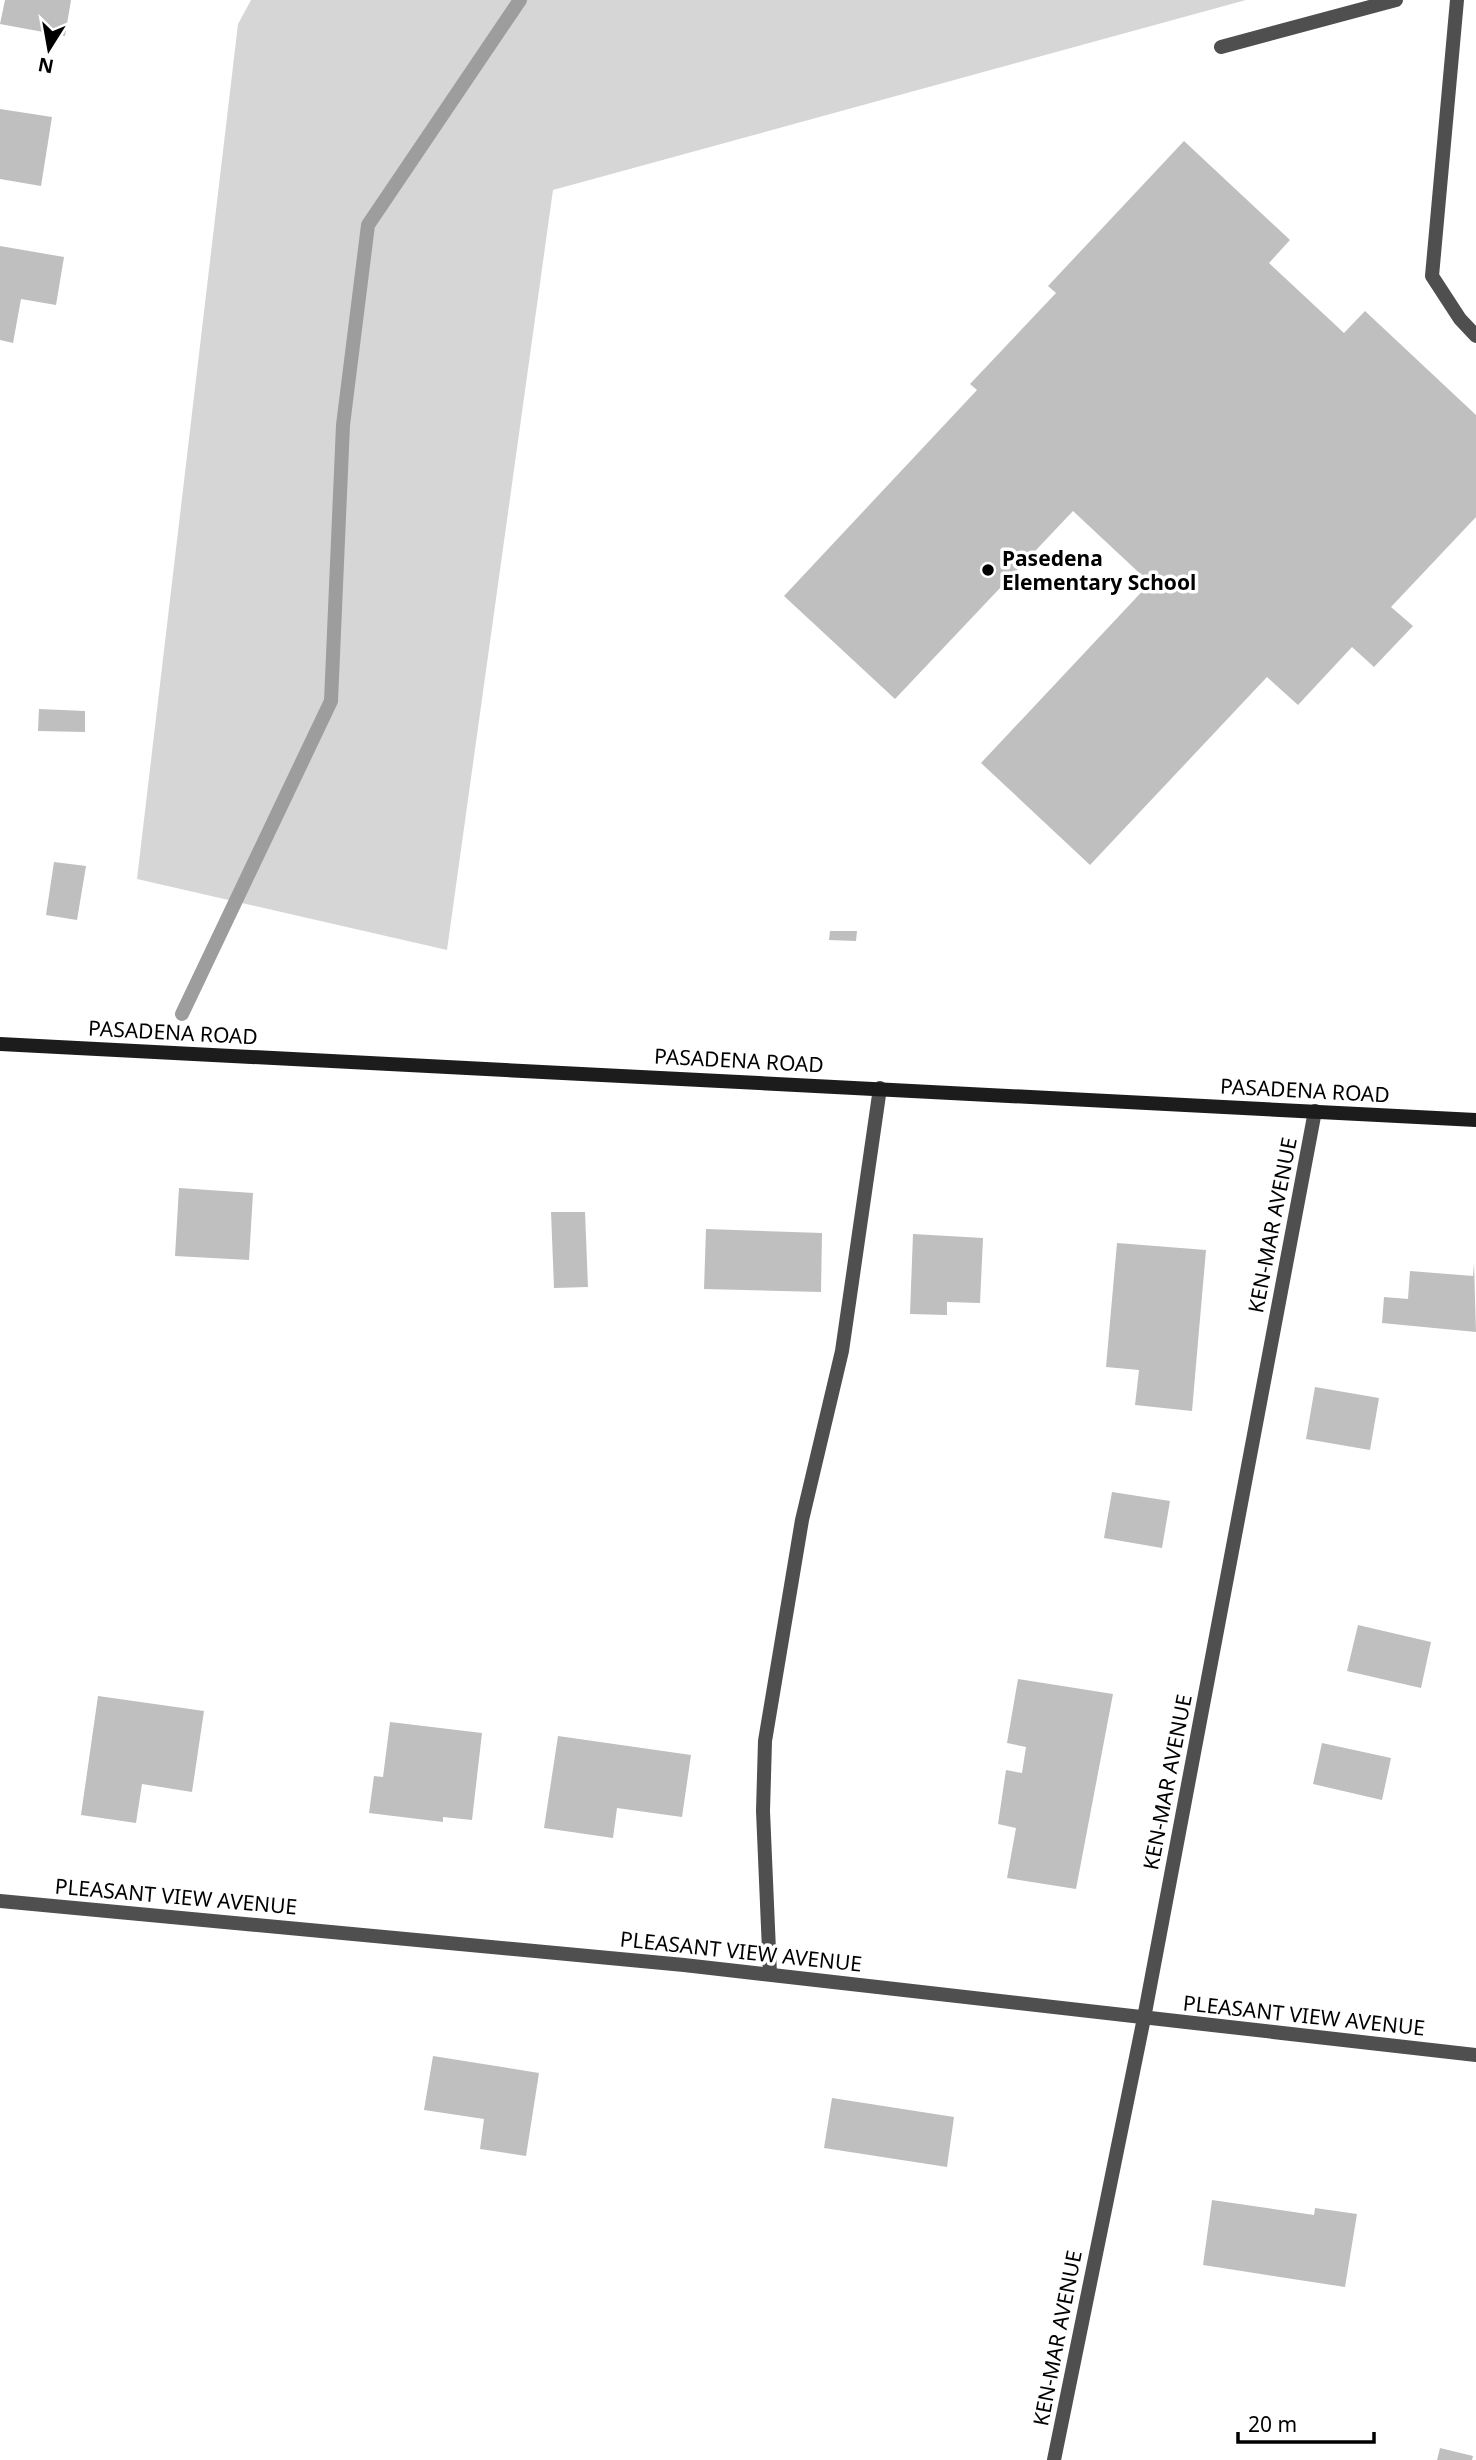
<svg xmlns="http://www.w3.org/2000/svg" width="1476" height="2460" font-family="'Noto Sans',sans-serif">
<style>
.green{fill:#d6d6d6}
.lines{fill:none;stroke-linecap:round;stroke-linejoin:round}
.stream{stroke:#9d9d9d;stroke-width:14}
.building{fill:#bfbfbf}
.service{stroke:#4f4f4f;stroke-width:14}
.minor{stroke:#4f4f4f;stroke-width:14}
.secondary{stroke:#1c1c1c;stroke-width:14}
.poi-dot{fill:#000;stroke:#fff;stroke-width:2.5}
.labels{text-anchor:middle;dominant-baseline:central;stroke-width:7;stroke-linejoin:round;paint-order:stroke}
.poi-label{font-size:21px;font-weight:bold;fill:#000;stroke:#fff;text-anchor:start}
.street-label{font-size:21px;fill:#000;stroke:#fff}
</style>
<rect width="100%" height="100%" fill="#fff"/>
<path class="green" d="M251 0H1246L553 190 447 950 137 879 238 24Z"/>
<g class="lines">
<path class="stream" d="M182 1014 331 701 343 425 368 225 520 0"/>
</g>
<path class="building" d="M5 0H71L65 36 0 24Z
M0 109 52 117 41 186 0 179Z
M1184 141 1290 240 1269 263 1344 333 1365 311 1476 415V517L1391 607 1413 626 1374 667 1352 647 1298 705 1267 677 1090 865 981 763 1150 583 1073 511 895 699 784 596 977 390 970 384 1056 293 1048 286Z
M0 246 64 257 56 305 21 299 13 343 0 340Z
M39 709 85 711V732L38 731Z
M54 862 86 866 77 920 46 915Z
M830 931H857L856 941 829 940Z
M179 1188 253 1193 249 1260 175 1256Z
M551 1212H585L588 1287 554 1288Z
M706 1229 822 1233 821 1292 704 1289Z
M913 1234 983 1238 980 1303 947 1302V1315L910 1314Z
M1117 1243 1206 1250 1192 1411 1135 1405 1139 1370 1106 1367Z
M1474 1263 1476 1332 1382 1323 1384 1297 1408 1299 1410 1271 1473 1276Z
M1315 1387 1379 1398 1370 1450 1306 1439Z
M1112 1492 1170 1501 1162 1548 1104 1538Z
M1358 1625 1431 1642 1421 1688 1347 1671Z
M1018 1679 1113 1694 1076 1889 1007 1878 1016 1828 998 1824 1006 1770 1022 1773 1026 1747 1007 1743Z
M98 1696 204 1711 192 1792 142 1784 136 1823 81 1815Z
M390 1722 482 1733 472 1820 443 1817V1822L369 1813 374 1776 383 1777Z
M558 1736 691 1755 682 1817 617 1808 613 1838 544 1828Z
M1322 1743 1391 1758 1382 1800 1313 1784Z
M433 2056 539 2073 526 2156 480 2149 484 2119 424 2110Z
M832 2098 954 2117 947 2167 824 2148Z
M1212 2200 1314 2215 1315 2208 1357 2214 1345 2287 1203 2265Z
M1440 2448 1473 2456 1472 2460H1437Z"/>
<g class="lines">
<path class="service" d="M1457 0 1432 276 1460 319 1476 336
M1221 47 1396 0
M770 1974 763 1811 765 1741 802 1520 842 1351 880 1088"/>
<path class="minor" d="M0 1901 684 1965 1476 2055
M1054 2460 1144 2018 1315 1111"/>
<path class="secondary" d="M0 1044 1476 1120"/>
</g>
<circle class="poi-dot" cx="988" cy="570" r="7"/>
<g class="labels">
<g class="poi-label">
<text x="1002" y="558">Pasedena<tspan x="1002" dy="24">Elementary School</tspan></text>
</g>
<g class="street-label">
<text transform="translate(173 1032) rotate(3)">PASADENA ROAD</text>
<text transform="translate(739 1060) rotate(3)">PASADENA ROAD</text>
<text transform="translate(1305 1090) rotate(3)">PASADENA ROAD</text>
<text transform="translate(1272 1225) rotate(-79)">KEN-MAR AVENUE</text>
<text transform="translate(1167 1782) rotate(-79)">KEN-MAR AVENUE</text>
<text transform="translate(176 1896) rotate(5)">PLEASANT VIEW AVENUE</text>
<text transform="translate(741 1951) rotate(6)">PLEASANT VIEW AVENUE</text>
<text transform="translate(1304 2015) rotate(6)">PLEASANT VIEW AVENUE</text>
<text transform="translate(1057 2338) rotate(-79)">KEN-MAR AVENUE</text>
</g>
</g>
<g transform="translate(49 49) rotate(191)" stroke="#ffffff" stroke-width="5" paint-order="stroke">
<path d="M0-5L12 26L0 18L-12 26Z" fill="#000000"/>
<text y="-10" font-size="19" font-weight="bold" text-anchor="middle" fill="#000000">N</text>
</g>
<path d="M1238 2432v10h136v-10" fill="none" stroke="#000000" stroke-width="3.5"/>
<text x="1248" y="2432" font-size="21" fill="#000000" stroke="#ffffff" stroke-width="5" paint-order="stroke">20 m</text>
</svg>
